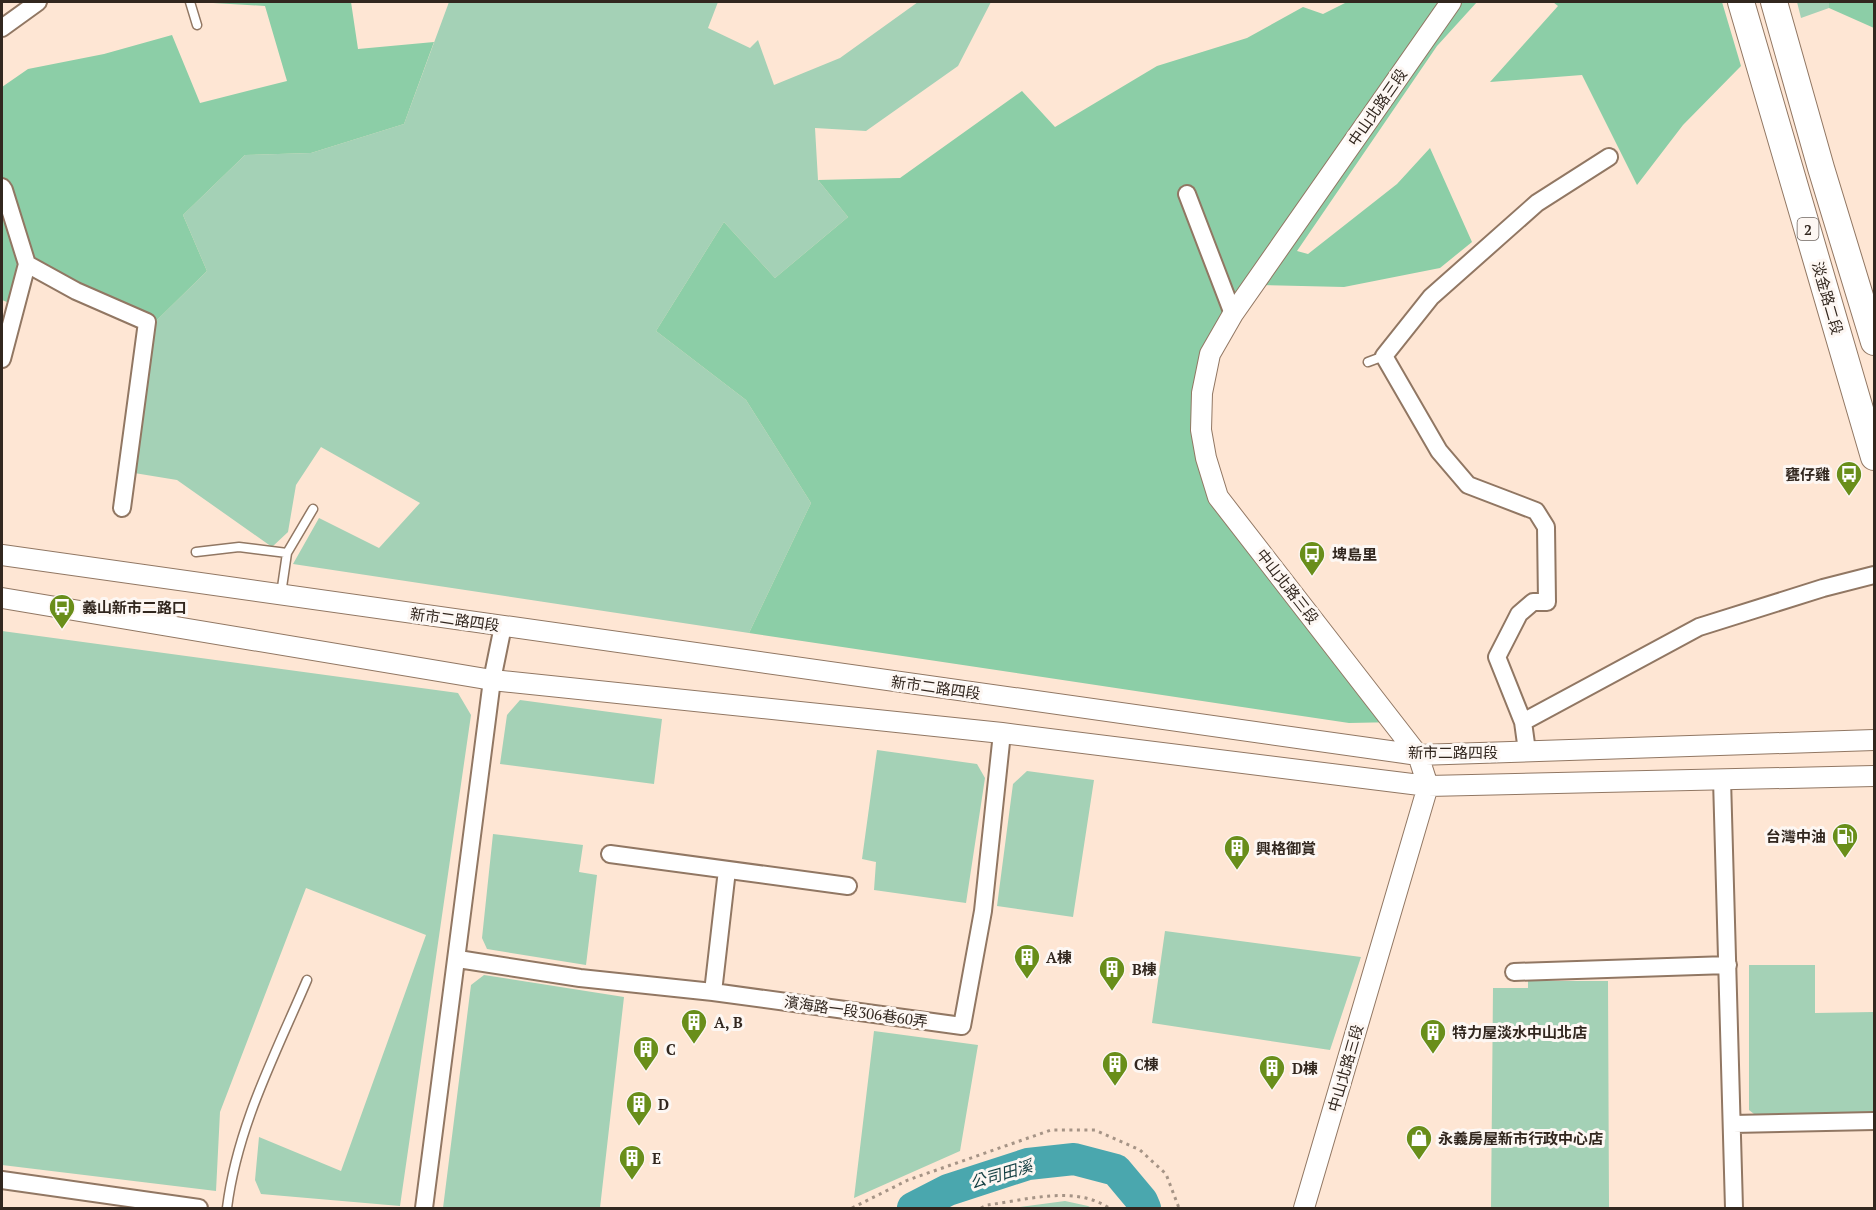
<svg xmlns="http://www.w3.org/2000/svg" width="1876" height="1210" font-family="'PT Serif','Noto Sans TC',serif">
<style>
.green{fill:#a4d1b6}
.forest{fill:#8ccea7}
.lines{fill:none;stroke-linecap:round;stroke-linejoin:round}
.river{stroke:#4aa7ae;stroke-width:32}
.service-casing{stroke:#917763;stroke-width:11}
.minor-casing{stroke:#917763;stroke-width:20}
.tertiary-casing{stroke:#917763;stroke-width:22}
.primary-casing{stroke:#917763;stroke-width:28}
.path{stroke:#a69486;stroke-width:3;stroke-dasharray:3 4.5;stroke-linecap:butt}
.service{stroke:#fff;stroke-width:8}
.minor{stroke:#fff;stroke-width:16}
.tertiary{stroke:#fff;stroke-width:20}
.primary{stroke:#fff;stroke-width:26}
.labels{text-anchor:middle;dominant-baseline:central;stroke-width:6;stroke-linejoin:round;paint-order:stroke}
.shield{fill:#fdf7f3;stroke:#6f655f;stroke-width:1.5}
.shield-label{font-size:14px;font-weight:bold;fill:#32271f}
.street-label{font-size:15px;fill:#32271f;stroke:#fdf7f3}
.poi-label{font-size:15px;font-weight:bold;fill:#32271f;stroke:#fdf7f3;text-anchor:start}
.water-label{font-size:16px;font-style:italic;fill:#123e41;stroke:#fdf7f3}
</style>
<rect width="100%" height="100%" fill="#fee6d4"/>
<path class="green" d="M449 2H718L708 28 750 48 758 40 774 85 840 58 918 2H991L958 66 866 131 815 128 818 180 848 217 775 278 724 222 656 331 746 400 811 503 749 633 293 564 319 518 379 548 420 503 321 447 296 485 288 532 272 547 177 480 122 471 156 321 207 271 183 215 245 155 311 153 404 124Z
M1797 2H1829V8L1801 18Z
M2 631 458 693 471 715 400 1206 261 1194 255 1180 259 1137 341 1171 426 935 306 888 220 1112 216 1191 2 1165Z
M520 700 662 719 654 784 500 764 507 715Z
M877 750 977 764 985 778 966 903 874 890 876 862 862 859Z
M1027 771 1094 780 1073 917 997 906 1013 784Z
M493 834 583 845 579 872 597 875 586 965 487 949 482 938Z
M1165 931 1361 957 1330 1050 1152 1023Z
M1749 965H1815V1013L1874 1012V1117L1759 1118 1749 1110Z
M484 975 624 997 600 1208H443L471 985Z
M1528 981H1608L1609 1208H1491L1493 988H1528Z
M874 1031 978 1045 960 1151 854 1198Z
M1065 1201 1088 1206 1092 1208H1012Z"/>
<path class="forest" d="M212 2H351L358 49 434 42 404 124 311 153 245 155 183 215 207 271 156 321 87 291 18 269 7 302 2 300V87L28 69 104 54 172 35 200 103 287 81 265 6 213 3Z
M1347 2H1477L1437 46 1297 251 1308 254 1397 184 1430 148 1472 242 1440 268 1344 287 1258 285 1211 370 1203 443 1221 497 1398 722 1349 723 749 633 811 503 746 400 656 331 724 222 775 278 848 217 818 180 900 178 1022 91 1055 127 1157 66 1247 38 1303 7 1323 14Z
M1553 2H1722L1741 66 1683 125 1637 185 1582 75 1490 82 1558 6Z
M1829 2H1874V28L1829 8Z"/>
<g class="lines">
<path class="river" d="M913 1208 948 1190 1028 1164 1074 1159 1116 1170 1142 1201 1145 1208"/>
<g class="service-casing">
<path id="service" d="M190 2 197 25
M1368 362 1384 356
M196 552 239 547 287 553 281 594
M287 553 313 509
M227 1208C237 1127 275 1055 307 980"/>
</g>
<g class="minor-casing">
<path id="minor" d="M2 28 38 2
M1609 157 1537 203 1431 297 1384 356 1439 451 1468 485 1536 511 1546 527 1547 602H1533L1519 614 1497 657 1523 722 1699 627 1823 588 1874 575
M2 187 4 190 27 264 2 359
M1187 194 1233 314
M27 264 76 291 147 322 122 508
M1523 722 1527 751
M1722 779 1734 1208
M610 854 848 886
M458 959 580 978 713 992 962 1026 983 911 1002 733
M1514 972 1728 965
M713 992 727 870
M1733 1124 1874 1121
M2 1180 199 1208
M424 1208 492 680 503 626"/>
</g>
<g class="tertiary-casing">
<path id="tertiary" d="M2 555 1418 755 1874 740
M2 598 492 680 1002 733 1428 786 1874 776
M1304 1208 1428 786 1418 755 1218 497 1206 458 1201 430 1202 393 1210 354 1233 314 1451 2"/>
</g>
<g class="primary-casing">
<path id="primary" d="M1741 2 1874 457
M1774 2 1821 168 1874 342"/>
</g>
<path class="path" d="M852 1208 908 1180 1051 1130H1095L1140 1150 1166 1174 1179 1208
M981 1208 987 1205C1026 1200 1075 1185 1109 1208"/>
<use href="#service" class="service"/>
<use href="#minor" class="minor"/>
<use href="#tertiary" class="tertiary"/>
<use href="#primary" class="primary"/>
</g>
<defs>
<g id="bus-pin" transform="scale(1.35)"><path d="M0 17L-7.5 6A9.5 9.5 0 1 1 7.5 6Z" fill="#698e1a" stroke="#fdf7f3"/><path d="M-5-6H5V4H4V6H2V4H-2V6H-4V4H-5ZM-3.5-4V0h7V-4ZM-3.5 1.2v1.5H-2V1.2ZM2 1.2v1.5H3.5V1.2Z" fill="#fff"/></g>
<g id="fuel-pin" transform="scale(1.35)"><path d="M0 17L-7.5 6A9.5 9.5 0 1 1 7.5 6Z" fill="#698e1a" stroke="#fdf7f3"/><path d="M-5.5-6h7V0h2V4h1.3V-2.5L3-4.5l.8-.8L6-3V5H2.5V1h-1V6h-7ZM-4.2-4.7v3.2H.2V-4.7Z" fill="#fff"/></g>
<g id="building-pin" transform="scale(1.35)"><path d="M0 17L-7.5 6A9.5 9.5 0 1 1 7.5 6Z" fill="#698e1a" stroke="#fdf7f3"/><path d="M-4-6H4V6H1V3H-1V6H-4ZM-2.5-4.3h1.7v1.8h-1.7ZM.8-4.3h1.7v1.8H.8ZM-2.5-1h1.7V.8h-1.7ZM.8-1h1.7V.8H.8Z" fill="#fff"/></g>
<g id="shop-pin" transform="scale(1.35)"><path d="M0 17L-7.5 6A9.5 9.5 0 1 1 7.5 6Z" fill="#698e1a" stroke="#fdf7f3"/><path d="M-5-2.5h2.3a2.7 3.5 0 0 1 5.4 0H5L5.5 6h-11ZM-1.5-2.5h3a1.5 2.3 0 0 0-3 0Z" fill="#fff"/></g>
</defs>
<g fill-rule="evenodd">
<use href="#bus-pin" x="1849" y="474"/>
<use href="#bus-pin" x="1312" y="554"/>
<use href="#bus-pin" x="62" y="607"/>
<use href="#fuel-pin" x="1845" y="836"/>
<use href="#building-pin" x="1237" y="848"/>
<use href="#building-pin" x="1027" y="957"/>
<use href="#building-pin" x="1112" y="969"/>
<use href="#building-pin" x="694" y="1022"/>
<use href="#building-pin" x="1433" y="1032"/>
<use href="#building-pin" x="646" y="1049"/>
<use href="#building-pin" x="1115" y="1064"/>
<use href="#building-pin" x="1272" y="1068"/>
<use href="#building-pin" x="639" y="1104"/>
<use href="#shop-pin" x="1419" y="1138"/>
<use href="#building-pin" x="632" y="1158"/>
</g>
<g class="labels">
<rect class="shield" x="1797.5" y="218" width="21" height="22" rx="4.5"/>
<g class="shield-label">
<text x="1808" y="229">2</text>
</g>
<g class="street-label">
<text transform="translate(1377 107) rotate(-55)">中山北路三段</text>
<text transform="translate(1828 298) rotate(74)">淡金路二段</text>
<text transform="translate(1288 586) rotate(52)">中山北路三段</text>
<text transform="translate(455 619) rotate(8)">新市二路四段</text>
<text transform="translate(936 687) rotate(8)">新市二路四段</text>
<text x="1453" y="752">新市二路四段</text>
<text transform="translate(856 1011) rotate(8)">濱海路一段306巷60弄</text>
<text transform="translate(1345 1068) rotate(-74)">中山北路三段</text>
</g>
<g class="poi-label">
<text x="1830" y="474" text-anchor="end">甕仔雞</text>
<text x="1332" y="554">埤島里</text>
<text x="82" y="607">義山新市二路口</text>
<text x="1826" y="836" text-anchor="end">台灣中油</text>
<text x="1256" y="848">興格御賞</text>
<text x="1046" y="957">A棟</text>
<text x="1132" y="969">B棟</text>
<text x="714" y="1022">A, B</text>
<text x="1452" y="1032">特力屋淡水中山北店</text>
<text x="666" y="1049">C</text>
<text x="1134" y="1064">C棟</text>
<text x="1292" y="1068">D棟</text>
<text x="658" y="1104">D</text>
<text x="1438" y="1138">永義房屋新市行政中心店</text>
<text x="652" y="1158">E</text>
</g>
<g class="water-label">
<text transform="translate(1001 1174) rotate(-16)">公司田溪</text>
</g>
</g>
<rect width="1876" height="1210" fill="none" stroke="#32271f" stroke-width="6"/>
</svg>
